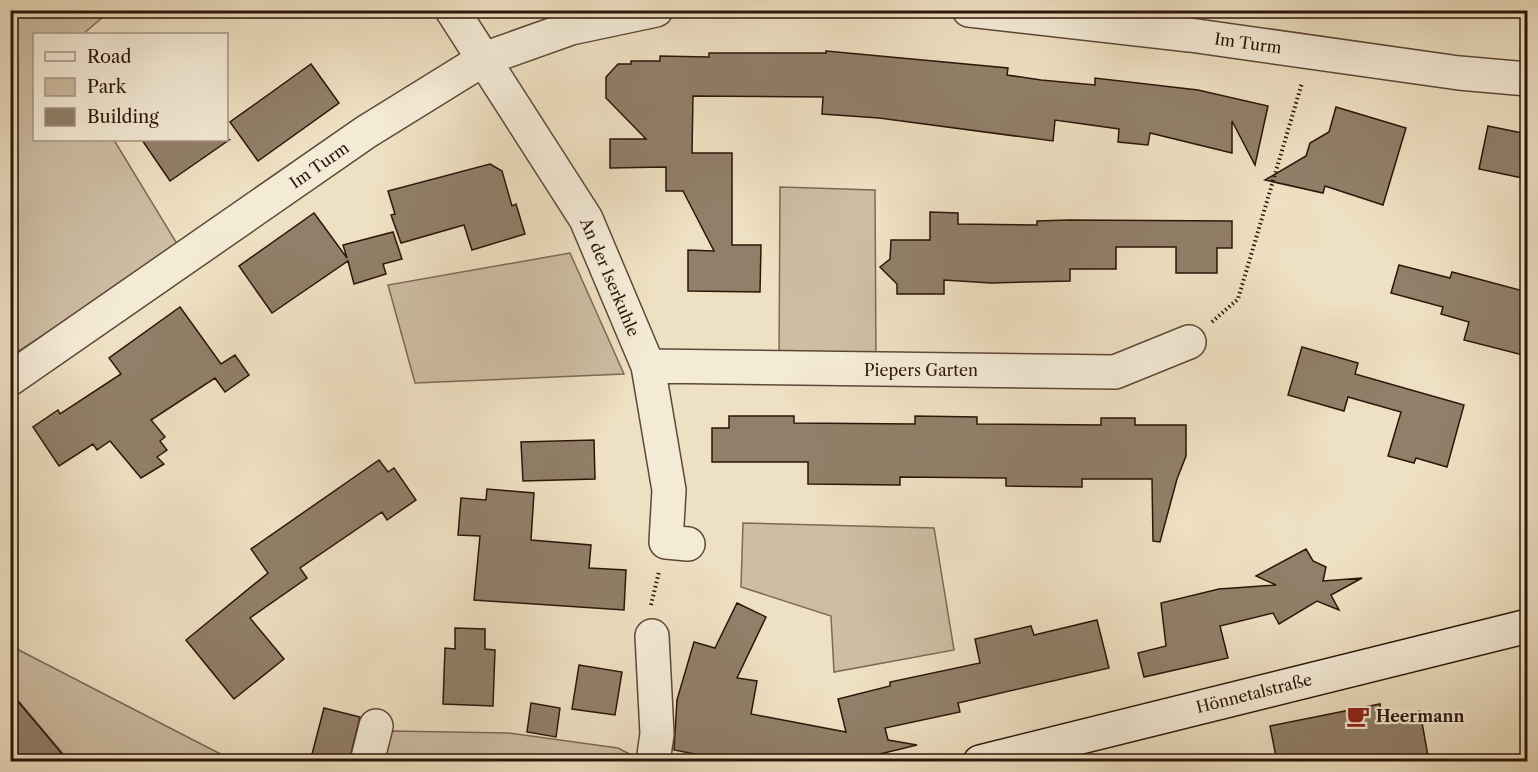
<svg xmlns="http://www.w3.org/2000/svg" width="1538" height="772" font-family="'Libre Caslon Text',serif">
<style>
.green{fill:#cdbda3;stroke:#7d6956;stroke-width:1.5}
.building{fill:#917f69;stroke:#2d1509;stroke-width:1.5}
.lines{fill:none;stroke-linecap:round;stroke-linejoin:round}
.street-casing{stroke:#5d4837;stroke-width:36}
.secondary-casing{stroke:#2d1509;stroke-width:36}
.path{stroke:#2d1509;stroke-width:4;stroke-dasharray:1.5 3;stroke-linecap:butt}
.street{stroke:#f4ebd7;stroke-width:33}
.secondary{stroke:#f4ebd7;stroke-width:33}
.labels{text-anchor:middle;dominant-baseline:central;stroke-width:4.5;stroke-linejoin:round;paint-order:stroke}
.street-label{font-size:16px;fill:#2d1509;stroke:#f4ebd7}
.poi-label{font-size:16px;font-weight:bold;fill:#2d1509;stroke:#f4ebd7;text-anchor:start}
</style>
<rect width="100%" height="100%" fill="#eee0c2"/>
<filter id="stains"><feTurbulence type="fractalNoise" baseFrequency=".00333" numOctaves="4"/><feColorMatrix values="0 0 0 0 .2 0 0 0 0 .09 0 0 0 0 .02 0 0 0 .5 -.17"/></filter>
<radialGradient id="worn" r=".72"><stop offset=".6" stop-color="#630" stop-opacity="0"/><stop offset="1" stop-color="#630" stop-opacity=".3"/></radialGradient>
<path class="green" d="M11 11H110L83 34H34V140H114L179 247 11 356 10 68 15 65 11 59Z
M780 187 875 190 876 362 779 359Z
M570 253 624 374 415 383 388 285Z
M743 523 934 528 954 650 834 672 831 616 741 587Z
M11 646 234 761H69L11 692Z
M391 731 509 733 618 748 643 761 383 762Z"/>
<path class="building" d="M826 51 1008 68 1007 75 1041 80 1095 85V78L1198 90 1268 106 1255 165 1232 121V153L1150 133 1148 145 1118 142 1119 129 1055 120 1053 141 879 118 822 114 823 97 693 96 692 153H732V245H761L760 292 688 291V250L714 251 683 191H666V167L610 168V139H646L606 98V77L618 64H631V61H660V56L709 57V53H826Z
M311 64 339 103 258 161 230 122Z
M1336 107 1406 128 1383 205 1325 186 1323 193 1265 180 1306 156 1310 143 1329 132Z
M1488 126 1527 134V179L1479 169Z
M142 140H229L170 181Z
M490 164 502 171 512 206 516 204 525 234 472 250 464 225 401 243 391 215 395 214 388 191Z
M930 212 958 213V224L1037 225V221L1069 220 1232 221V248H1217V273H1176V247H1116V269H1070V281L991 283 944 280V294H897V284L880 267 890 259 891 240H930Z
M314 213 347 258 343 245 393 232 402 259 383 264 386 274 354 284 348 261 272 313 239 266Z
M1399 265 1450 278 1452 272 1527 292V356L1464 340 1469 322 1441 314 1443 307 1391 293Z
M180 307 221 364 235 355 249 375 225 392 215 378 151 420 165 437 160 441 167 450 157 457 164 464 141 478 110 441 97 450 93 444 59 466 33 427 58 410 60 414 121 374 109 358Z
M1302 347 1358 363 1355 374 1464 405 1447 467 1416 458 1414 463 1388 456 1401 412 1348 397 1344 411 1288 395Z
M729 416H794V423L915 424V416L977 417V424L1101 425V418H1135V425H1186V456L1177 479 1160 542 1153 541 1152 479H1082V487L1006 486V478L900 477V485L808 484V462H712V428H729Z
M594 440 595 479 523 481 521 442Z
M379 460 388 472 394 468 416 500 387 520 382 512 300 568 307 578 250 618 284 659 234 699 186 640 268 573 251 549Z
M487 489 534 493 531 540 591 545 589 568 626 570 624 610 474 600 480 536 458 535 461 498 486 500Z
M1306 549 1313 561 1326 567 1323 581 1362 578 1331 595 1339 610 1317 601 1279 624 1273 613 1220 626 1228 658 1144 677 1138 653 1166 646 1161 603 1219 589 1276 585 1256 576Z
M737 603 766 617 737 678 757 681 751 714 846 732 838 699 890 686V682L980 663 975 639 1031 626 1034 635 1097 620 1109 668 958 703 960 712 885 728 888 740 917 745 847 762H735L674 750 677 700 694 642 715 648Z
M455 628 485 629V649L495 650 493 706 443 704 445 648 455 649Z
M579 665 622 672 615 715 572 709Z
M10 692 69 762H10Z
M531 703 560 708 556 737 527 732Z
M1380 704 1382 718 1420 711 1429 762H1356L1355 755 1326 762H1277L1270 726Z
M324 708 360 717 349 762H310Z"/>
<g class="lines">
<g class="street-casing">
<path id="street" d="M452 10 586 219 648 366 669 490 666 542 688 544
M969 10 1190 35 1459 73 1528 79
M648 366 1115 372 1189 342
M10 379 366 132 484 59 571 28 656 10
M652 636 657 734 653 762
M367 762 376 726"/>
</g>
<g class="secondary-casing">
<path id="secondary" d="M980 762 1528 626"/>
</g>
<path class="path" d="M1212 322 1238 299 1302 83
M651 605 659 572"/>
<use href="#street" class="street"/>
<use href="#secondary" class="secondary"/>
</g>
<defs>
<g id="cafe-bare" transform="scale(1.8)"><path d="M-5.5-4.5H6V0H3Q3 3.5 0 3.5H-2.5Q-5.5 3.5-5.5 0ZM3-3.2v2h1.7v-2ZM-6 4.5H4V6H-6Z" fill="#8f2418" stroke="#f4ebd7" stroke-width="2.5" paint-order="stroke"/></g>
</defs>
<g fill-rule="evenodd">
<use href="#cafe-bare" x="1358" y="716"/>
</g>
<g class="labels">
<g class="street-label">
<text transform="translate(1248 43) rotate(8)">Im Turm</text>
<text transform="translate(319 165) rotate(-35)">Im Turm</text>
<text transform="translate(610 277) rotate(67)">An der Iserkuhle</text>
<text x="921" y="370">Piepers Garten</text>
<text transform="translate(1254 693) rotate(-14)">Hönnetalstraße</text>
</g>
<g class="poi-label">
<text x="1376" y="716">Heermann</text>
</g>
</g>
<rect width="1538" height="772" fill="none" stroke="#eee0c2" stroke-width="36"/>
<rect x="12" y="12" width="1514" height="748" fill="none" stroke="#2d1509" stroke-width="3"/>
<rect x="18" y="18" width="1502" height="736" fill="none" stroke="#2d1509" stroke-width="1.5"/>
<rect x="33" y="33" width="195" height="108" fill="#f4ebd7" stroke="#a49585" stroke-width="1.5"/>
<rect x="45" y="52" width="30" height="9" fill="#f4ebd7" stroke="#a49585" stroke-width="1.5"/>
<text x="87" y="63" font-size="18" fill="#2d1509">Road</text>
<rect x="45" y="78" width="30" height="18" fill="#cdbda3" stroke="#a49585" stroke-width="1.5"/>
<text x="87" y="93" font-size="18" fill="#2d1509">Park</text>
<rect x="45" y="108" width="30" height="18" fill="#917f69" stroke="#a49585" stroke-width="1.5"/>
<text x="87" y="123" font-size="18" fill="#2d1509">Building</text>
<rect width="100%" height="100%" filter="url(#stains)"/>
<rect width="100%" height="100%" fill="url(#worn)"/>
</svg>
